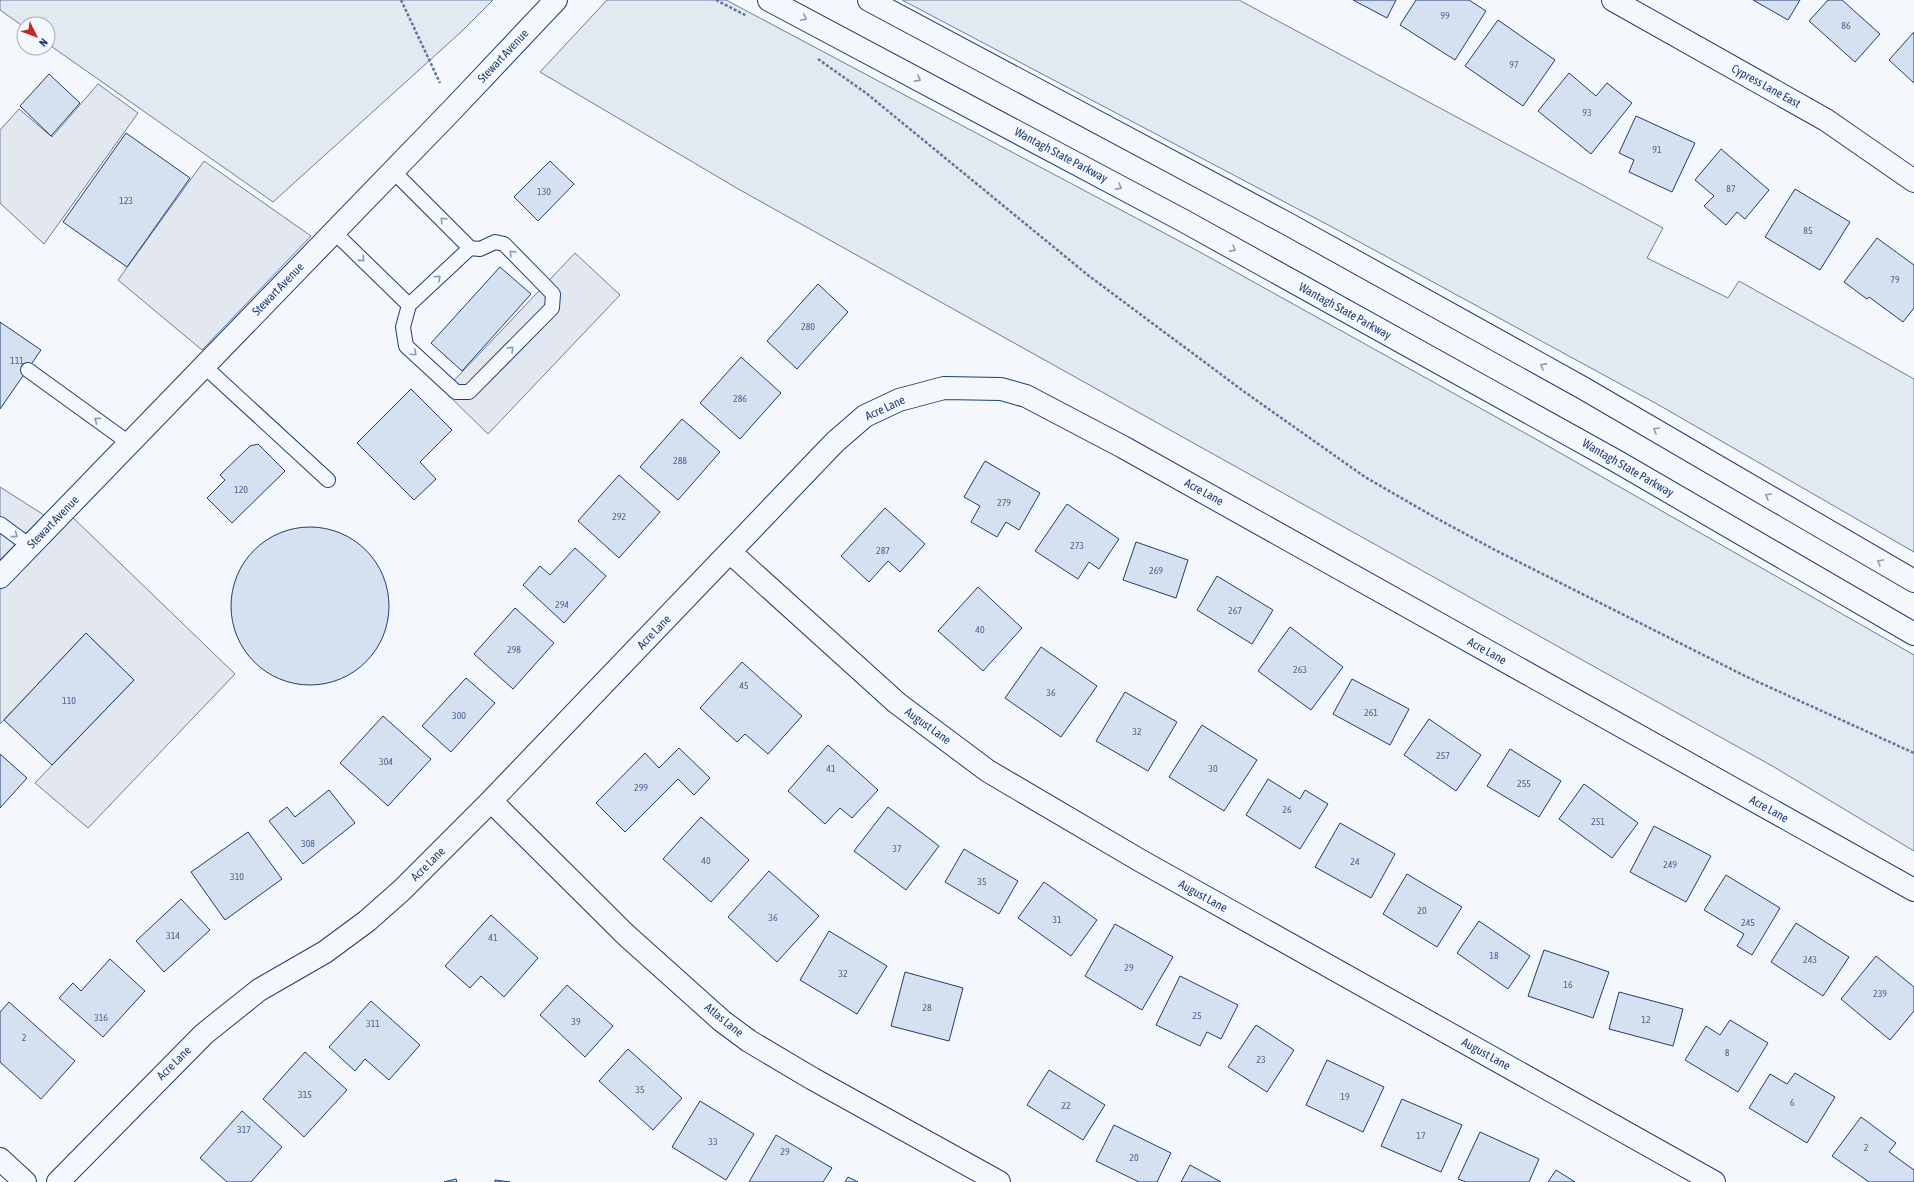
<svg xmlns="http://www.w3.org/2000/svg" width="1914" height="1182" font-family="'Asap Condensed',sans-serif">
<style>
.green{fill:#e3e9f0;stroke:#687fa3}
.parking{fill:#e3e8f0;stroke:#687fa3}
.building{fill:#d5e0f0;stroke:#1d3f73}
.lines{fill:none;stroke-linecap:round;stroke-linejoin:round}
.lane-casing{stroke:#1d3f73;stroke-width:16}
.street-casing{stroke:#1d3f73;stroke-width:24}
.secondary-casing{stroke:#1d3f73;stroke-width:24}
.highway-casing{stroke:#1d3f73;stroke-width:24}
.path{stroke:#5e769c;stroke-width:2.5;stroke-dasharray:3 2;stroke-linecap:butt}
.lane{stroke:#f4f7fb;stroke-width:14}
.street{stroke:#f4f7fb;stroke-width:22}
.secondary{stroke:#f4f7fb;stroke-width:22}
.highway{stroke:#f4f7fb;stroke-width:22}
.oneway{stroke:#889bb7}
.labels{text-anchor:middle;dominant-baseline:central;stroke-width:3;stroke-linejoin:round;paint-order:stroke}
.number-label{font-size:10px;fill:#4b6792}
.street-label{font-size:12px;fill:#1d3f73;stroke:#f4f7fb}
</style>
<rect width="100%" height="100%" fill="#f4f7fb"/>
<path class="green" d="M0 0H493L461 32 273 202 48 44V24H24V27L0 10Z
M607 0H726L1198 251 1541 442 1914 655V851L1774 767 740 190 540 72Z
M902 0H1239L1663 228 1647 258 1728 298 1739 281 1914 379V552L1657 404 1332 227Z"/>
<path class="parking" d="M98 84 138 113 44 244 0 203V130L19 109 52 137Z
M204 161 311 236 202 350 118 280Z
M575 253 620 295 488 434 444 391Z
M0 487 44 515 0 560Z
M64 509 235 674 88 828 35 783 134 680 86 633 0 724V575Z"/>
<path class="building" d="M1353 0H1396L1387 18Z
M1416 0H1469L1486 11 1455 60 1400 25Z
M1753 0H1800L1788 20Z
M1828 0H1842L1880 34 1855 62 1809 21Z
M1498 20 1555 60 1523 106 1465 66Z
M1914 32V83L1889 60Z
M1569 73 1596 96 1607 83 1632 103 1591 154 1538 111Z
M49 74 80 103 51 136 20 106Z
M1636 116 1695 143 1672 192 1629 172 1634 160 1619 153Z
M126 133 190 178 127 267 63 222Z
M1721 149 1769 190 1745 219 1737 212 1726 225 1704 206 1714 196 1695 180Z
M550 161 574 184 538 221 514 197Z
M1795 189 1850 222 1820 270 1765 237Z
M1877 238 1914 265V308L1903 322 1869 297 1867 299 1844 282Z
M500 267 531 294 462 371 431 343Z
M818 284 848 312 797 369 767 341Z
M0 322 41 350 0 409Z
M741 357 781 393 740 439 700 403Z
M411 389 452 430 420 462 436 479 414 500 357 443Z
M682 419 720 452 678 500 640 467Z
M258 444 285 471 232 523 207 498 225 480 220 475 250 446Z
M985 461 1040 493 1019 530 1006 522 997 537 971 522 980 506 964 497Z
M619 475 660 512 619 558 578 521Z
M1067 504 1119 539 1099 569 1089 562 1078 579 1035 551Z
M885 508 925 544 900 572 888 561 869 582 841 556Z
M231 606a79 79 0 1 1 158 0a79 79 0 1 1-158 0Z
M1136 542 1188 560 1176 598 1123 580Z
M575 548 606 576 564 623 523 585 540 566 550 575Z
M1217 576 1273 610 1252 644 1197 610Z
M978 587 1022 628 983 671 938 631Z
M515 608 554 643 513 689 474 654Z
M1290 627 1343 667 1311 710 1258 671Z
M86 633 134 680 52 765 4 720Z
M1041 647 1097 686 1061 737 1005 698Z
M742 662 802 716 768 754 745 734 737 742 700 708Z
M466 678 495 703 451 752 422 726Z
M1352 679 1409 709 1390 745 1333 714Z
M1125 692 1177 722 1148 771 1096 741Z
M383 716 431 759 388 806 340 763Z
M1429 719 1481 755 1456 791 1404 755Z
M1202 725 1257 760 1224 811 1169 777Z
M828 745 878 790 852 818 840 808 825 824 788 791Z
M679 748 710 778 694 795 678 779 625 832 596 803 645 753 659 768Z
M1510 749 1561 781 1539 817 1487 786Z
M0 754 27 778 0 808Z
M1268 779 1300 799 1305 790 1328 804 1300 849 1246 815Z
M1584 784 1638 823 1612 858 1559 819Z
M329 790 355 823 303 864 269 821 287 807 295 817Z
M888 807 939 846 906 890 854 851Z
M701 817 749 860 711 902 663 859Z
M1340 823 1395 854 1371 898 1315 867Z
M1654 826 1711 856 1686 902 1630 872Z
M248 832 282 879 225 920 191 872Z
M964 849 1018 881 999 914 945 882Z
M769 871 819 916 777 962 728 917Z
M1407 874 1462 907 1437 947 1383 914Z
M1726 875 1780 908 1752 955 1737 946 1744 934 1704 910Z
M1044 882 1097 920 1071 956 1018 918Z
M181 899 210 930 164 972 136 941Z
M491 915 538 958 504 997 481 976 470 988 445 966Z
M1479 921 1530 956 1508 989 1457 953Z
M1796 923 1849 957 1823 996 1771 962Z
M1115 924 1173 957 1142 1010 1085 976Z
M829 931 887 966 857 1014 800 980Z
M1544 950 1609 972 1593 1018 1528 996Z
M1876 956 1914 987V1011L1890 1040 1841 999Z
M110 959 145 991 103 1037 59 998 73 983 81 991Z
M905 972 963 988 949 1041 891 1026Z
M1180 976 1238 1005 1221 1039 1207 1032 1200 1046 1156 1025Z
M567 985 613 1026 585 1057 540 1015Z
M1619 992 1683 1009 1673 1046 1609 1029Z
M371 1001 420 1045 389 1080 365 1059 355 1071 329 1047Z
M9 1002 75 1061 41 1099 0 1062V1012Z
M1730 1020 1768 1043 1738 1092 1685 1060 1706 1026 1720 1035Z
M1256 1025 1294 1050 1267 1092 1228 1067Z
M628 1049 682 1098 653 1130 599 1081Z
M305 1052 347 1090 304 1137 263 1099Z
M1327 1060 1384 1087 1363 1132 1306 1105Z
M1049 1070 1105 1105 1083 1140 1027 1105Z
M1795 1073 1835 1097 1807 1143 1749 1108 1770 1074 1787 1084Z
M1402 1099 1462 1125 1441 1172 1381 1146Z
M700 1101 754 1134 726 1180 672 1147Z
M242 1111 282 1147 251 1182H227L200 1158Z
M1861 1117 1896 1143 1889 1152 1914 1170V1182H1869L1832 1156Z
M1114 1125 1171 1153 1157 1182H1139L1096 1161Z
M1480 1132 1539 1159 1529 1182H1466L1458 1179Z
M776 1135 832 1168 823 1182H749Z
M1190 1165 1221 1182H1181Z
M1556 1170 1575 1182H1548Z
M848 1177 858 1182H845Z
M456 1179 457 1182H444Z
M495 1180 510 1182H495Z"/>
<g class="lines">
<g class="lane-casing">
<path id="lane" d="M393 171 470 248 480 249 495 242 504 244 553 294 552 308 469 392H456L406 346 403 327 409 305 470 248
M334 232 409 305
M204 366 328 480
M28 370 129 443
M0 524 30 546"/>
</g>
<g class="street-casing">
<path id="street" d="M1613 0 1826 120 1914 181
M731 553 897 703 988 771 1141 861 1714 1182
M491 801 626 935 722 1021 749 1041 813 1079 999 1182
M0 1159 25 1182
M58 1182 204 1034 259 990 325 952 367 921 402 890 491 801 835 442 865 416 899 400 944 388 1001 389 1026 396 1123 447 1914 890"/>
</g>
<g class="secondary-casing">
<path id="secondary" d="M0 577 453 109 556 0"/>
</g>
<g class="highway-casing">
<path id="highway" d="M769 0 1184 221 1618 462 1914 634
M869 0 1288 224 1583 388 1914 581"/>
</g>
<path class="path" d="M401 0 440 83
M716 0 747 16
M818 59 866 93 1089 276 1246 393 1365 477 1436 518 1495 550 1745 676 1914 753"/>
<use href="#lane" class="lane"/>
<use href="#street" class="street"/>
<use href="#secondary" class="secondary"/>
<use href="#highway" class="highway"/>
</g>
<defs><path id="oneway-chevron" d="M-2-3.5L2.5 0L-2 3.5" fill="none" stroke-width="1.6" stroke-linecap="round" stroke-linejoin="round"/></defs>
<g class="oneway">
<use href="#oneway-chevron" transform="translate(804 18) rotate(27)"/>
<use href="#oneway-chevron" transform="translate(918 79) rotate(28)"/>
<use href="#oneway-chevron" transform="translate(1119 187) rotate(28)"/>
<use href="#oneway-chevron" transform="translate(443 220) rotate(-135)"/>
<use href="#oneway-chevron" transform="translate(1233 249) rotate(29)"/>
<use href="#oneway-chevron" transform="translate(512 253) rotate(-135)"/>
<use href="#oneway-chevron" transform="translate(362 259) rotate(44)"/>
<use href="#oneway-chevron" transform="translate(438 278) rotate(-43)"/>
<use href="#oneway-chevron" transform="translate(511 349) rotate(-45)"/>
<use href="#oneway-chevron" transform="translate(414 353) rotate(43)"/>
<use href="#oneway-chevron" transform="translate(1543 366) rotate(-151)"/>
<use href="#oneway-chevron" transform="translate(97 420) rotate(-144)"/>
<use href="#oneway-chevron" transform="translate(1656 430) rotate(-150)"/>
<use href="#oneway-chevron" transform="translate(1768 496) rotate(-150)"/>
<use href="#oneway-chevron" transform="translate(15 535) rotate(36)"/>
<use href="#oneway-chevron" transform="translate(1880 562) rotate(-150)"/>
</g>
<g class="labels">
<g class="number-label">
<text x="1445" y="15">99</text>
<text x="1846" y="25">86</text>
<text x="1514" y="64">97</text>
<text x="1587" y="112">93</text>
<text x="1657" y="149">91</text>
<text x="1731" y="188">87</text>
<text x="544" y="191">130</text>
<text x="126" y="200">123</text>
<text x="1808" y="230">85</text>
<text x="1895" y="279">79</text>
<text x="808" y="326">280</text>
<text x="17" y="360">111</text>
<text x="740" y="398">286</text>
<text x="680" y="460">288</text>
<text x="241" y="489">120</text>
<text x="1004" y="502">279</text>
<text x="619" y="516">292</text>
<text x="1077" y="545">273</text>
<text x="883" y="550">287</text>
<text x="1156" y="570">269</text>
<text x="562" y="604">294</text>
<text x="1235" y="610">267</text>
<text x="980" y="629">40</text>
<text x="514" y="649">298</text>
<text x="1300" y="669">263</text>
<text x="744" y="685">45</text>
<text x="1051" y="692">36</text>
<text x="69" y="700">110</text>
<text x="1371" y="712">261</text>
<text x="459" y="715">300</text>
<text x="1137" y="731">32</text>
<text x="1443" y="755">257</text>
<text x="386" y="761">304</text>
<text x="831" y="768">41</text>
<text x="1213" y="768">30</text>
<text x="1524" y="783">255</text>
<text x="641" y="787">299</text>
<text x="1287" y="809">26</text>
<text x="1598" y="821">251</text>
<text x="308" y="843">308</text>
<text x="897" y="848">37</text>
<text x="706" y="860">40</text>
<text x="1355" y="861">24</text>
<text x="1670" y="864">249</text>
<text x="237" y="876">310</text>
<text x="982" y="881">35</text>
<text x="1422" y="910">20</text>
<text x="773" y="917">36</text>
<text x="1057" y="919">31</text>
<text x="1748" y="922">245</text>
<text x="173" y="935">314</text>
<text x="493" y="937">41</text>
<text x="1494" y="955">18</text>
<text x="1810" y="959">243</text>
<text x="1129" y="967">29</text>
<text x="843" y="973">32</text>
<text x="1568" y="984">16</text>
<text x="1880" y="993">239</text>
<text x="927" y="1007">28</text>
<text x="1197" y="1015">25</text>
<text x="101" y="1017">316</text>
<text x="1646" y="1019">12</text>
<text x="576" y="1021">39</text>
<text x="373" y="1023">311</text>
<text x="24" y="1037">2</text>
<text x="1727" y="1052">8</text>
<text x="1261" y="1059">23</text>
<text x="640" y="1089">35</text>
<text x="305" y="1094">315</text>
<text x="1345" y="1096">19</text>
<text x="1792" y="1102">6</text>
<text x="1066" y="1105">22</text>
<text x="244" y="1129">317</text>
<text x="1421" y="1135">17</text>
<text x="713" y="1141">33</text>
<text x="1866" y="1147">2</text>
<text x="785" y="1151">29</text>
<text x="1134" y="1157">20</text>
</g>
<g class="street-label">
<text transform="translate(503 56) rotate(-47)">Stewart Avenue</text>
<text transform="translate(1766 86) rotate(29)">Cypress Lane East</text>
<text transform="translate(1061 155) rotate(28)">Wantagh State Parkway</text>
<text transform="translate(278 289) rotate(-46)">Stewart Avenue</text>
<text transform="translate(1345 311) rotate(29)">Wantagh State Parkway</text>
<text transform="translate(885 408) rotate(-25)">Acre Lane</text>
<text transform="translate(1628 468) rotate(30)">Wantagh State Parkway</text>
<text transform="translate(1204 492) rotate(29)">Acre Lane</text>
<text transform="translate(53 522) rotate(-46)">Stewart Avenue</text>
<text transform="translate(654 632) rotate(-46)">Acre Lane</text>
<text transform="translate(1487 651) rotate(29)">Acre Lane</text>
<text transform="translate(928 726) rotate(36)">August Lane</text>
<text transform="translate(1769 809) rotate(29)">Acre Lane</text>
<text transform="translate(428 864) rotate(-45)">Acre Lane</text>
<text transform="translate(1203 896) rotate(29)">August Lane</text>
<text transform="translate(724 1020) rotate(39)">Atlas Lane</text>
<text transform="translate(1486 1054) rotate(29)">August Lane</text>
<text transform="translate(174 1063) rotate(-45)">Acre Lane</text>
</g>
</g>
<g transform="translate(36 36) rotate(132)"><circle r="19" fill="#f4f7fb" stroke="#9eadc5"/>
<path d="M0-3L7 15L0 10L-7 15Z" fill="#c62828"/>
<text y="-6" font-size="11" font-weight="bold" text-anchor="middle" fill="#1d3f73">N</text>
</g>
</svg>
